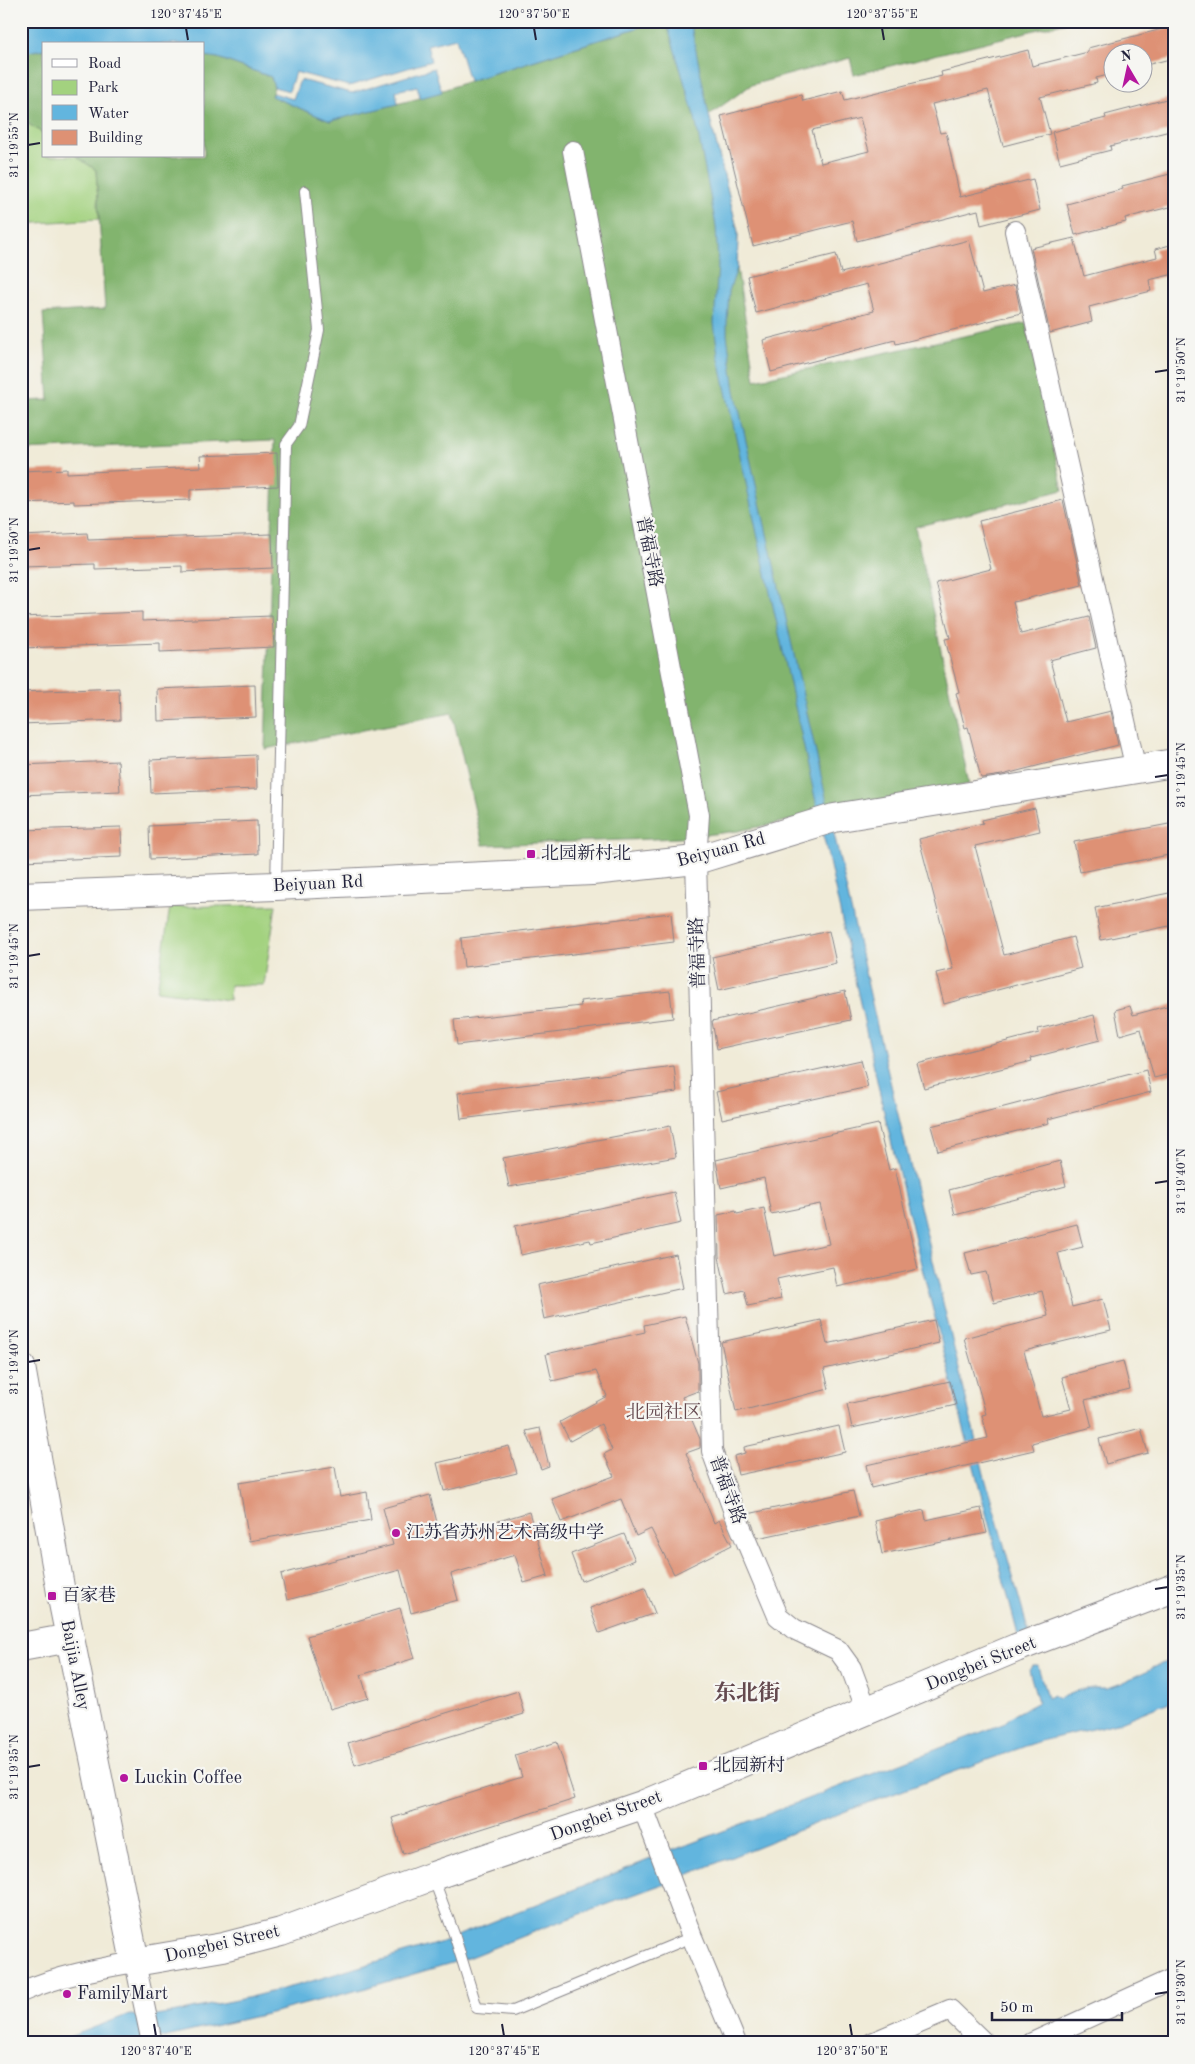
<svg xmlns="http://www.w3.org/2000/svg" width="1195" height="2064" font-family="'Old Standard TT','Noto Serif SC',serif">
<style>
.green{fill:#a3d27f;stroke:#627a5d}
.forest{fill:#82b46e;stroke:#526b54}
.water{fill:#62b5de;stroke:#426c8c}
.building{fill:#de9174;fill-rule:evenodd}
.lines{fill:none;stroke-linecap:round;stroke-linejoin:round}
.lane-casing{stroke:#89868a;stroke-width:12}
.street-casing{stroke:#89868a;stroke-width:22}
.secondary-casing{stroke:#89868a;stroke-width:30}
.lane{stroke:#fff;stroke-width:10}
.street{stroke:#fff;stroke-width:20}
.secondary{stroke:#fff;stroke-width:28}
.ticks{fill:none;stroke:#22223b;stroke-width:2}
.poi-dot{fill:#b5179e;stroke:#f6f6f2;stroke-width:2}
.labels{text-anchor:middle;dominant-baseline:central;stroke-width:4.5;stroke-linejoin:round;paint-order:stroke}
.street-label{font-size:18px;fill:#22223b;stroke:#f6f6f2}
.poi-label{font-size:18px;fill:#22223b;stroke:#f6f6f2;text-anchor:start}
.neighbourhood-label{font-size:19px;fill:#64494f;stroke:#f6f6f2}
.district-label{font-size:22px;font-weight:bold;fill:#64494f;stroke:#f6f6f2}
.neatline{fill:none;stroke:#22223b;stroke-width:2}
.ticks-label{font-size:12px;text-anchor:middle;fill:#22223b}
</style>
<rect width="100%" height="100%" fill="#f6f6f2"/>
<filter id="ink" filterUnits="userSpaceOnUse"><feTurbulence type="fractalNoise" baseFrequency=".02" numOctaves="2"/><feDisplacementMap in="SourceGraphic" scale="10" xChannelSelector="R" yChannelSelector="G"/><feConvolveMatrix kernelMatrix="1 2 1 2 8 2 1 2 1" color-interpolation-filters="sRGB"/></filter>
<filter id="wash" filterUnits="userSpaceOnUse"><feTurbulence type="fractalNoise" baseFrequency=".0096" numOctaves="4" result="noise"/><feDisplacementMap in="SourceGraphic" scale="20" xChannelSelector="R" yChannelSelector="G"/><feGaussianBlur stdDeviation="1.12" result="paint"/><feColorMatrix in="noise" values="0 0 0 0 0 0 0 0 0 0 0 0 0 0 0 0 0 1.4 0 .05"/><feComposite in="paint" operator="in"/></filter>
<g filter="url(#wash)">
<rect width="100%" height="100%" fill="#f0ebd8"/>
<path class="green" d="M21 119 44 134V156H76L96 170 99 219 21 224Z
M276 905 264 985H230L229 1000 157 991 170 907Z"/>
<path class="forest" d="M659 21H1071L854 75 850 58 751 85 709 115 738 232 737 268 755 380 1026 323 1063 490 915 527 969 784 738 831 680 838 483 845 452 713 265 749 275 440 21 450V401L49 400 43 313 105 309 96 170 76 156H204V56L218 58 271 77 274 87 271 96 330 121 420 98 469 81Z
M44 49V134L21 119V53Z"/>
<path class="water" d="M21 21H659L469 81 456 38 427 45 431 61 349 86 295 72 289 91 274 87 271 77 218 58 204 56V44H44V49L21 53Z
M666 21H690L709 115 738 232 737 268 729 291 727 323V335L735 391 880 1039 984 1474 1030 1637 1019 1639 922 1268 883 1108 718 355 714 323 718 266 716 226 695 118Z
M434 68 442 92 420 98 417 86 396 91 398 104 330 121 271 96 273 93 293 99 300 80 352 93Z
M1174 1658V1700L1117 1723 1037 1742 846 1811 682 1877 543 1928 465 1959 366 1988 279 2011 140 2043H53L122 2017 130 2015 152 2017 246 1998 302 1984 439 1943 671 1851 1003 1724 1012 1716 1038 1702 1029 1670 1033 1666H1038L1047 1698 1054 1695 1058 1699 1085 1688H1107L1121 1683Z"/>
<g id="blocks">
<path class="building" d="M1174 26V58L1142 66V52H1112V74L1096 78 1097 83 1040 97 1050 134 1003 146 988 90 932 104 940 133 946 132 960 197 1033 179 1040 210 981 225 978 210 857 241 852 221 753 246 721 116 801 95 803 101 842 91 845 100 942 76 941 72 1028 50 1032 66 1088 52V48ZM860 118 869 151 821 163 812 130Z
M1174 97V130L1110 146 1111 150 1060 163 1052 132 1106 118 1105 115Z
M1174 173V206L1125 218 1126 222 1075 235 1067 204 1123 189 1122 186Z
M1074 238 1084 276 1157 257 1155 249 1174 244V274L1149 280 1151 291 1089 307 1092 322 1050 333 1031 248Z
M969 240 983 293 1015 285 1021 313 896 344 895 340 771 372 763 340 874 311 867 284 756 313 747 276 836 254 841 273Z
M277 453 278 486 190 490V500L74 504V501L21 503V471L67 469V473L201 467 200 456Z
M1063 500 1082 585 1013 602 1021 634 1089 617 1096 648 1050 660 1066 722 1111 711 1118 745 1002 775 981 778 968 727 965 728 956 693 959 692 945 639 950 638 936 583 991 569 979 521Z
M87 533 88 540 272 534 273 568 182 572V566L95 569V564L21 566V536Z
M142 612V621L272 616 274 647 160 652V643L21 648V617Z
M255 685 256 717 158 721 157 689Z
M119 688 120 720 21 724V692Z
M256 755 257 789 151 793 150 760Z
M118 761 120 791 21 795V765Z
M1035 808 1040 831 975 846 1004 955 1073 937 1081 968 944 1004 936 973 953 969 919 839 983 823 982 820Z
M257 821 258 854 150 859 149 826Z
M1174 823V854L1080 872 1074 842Z
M121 827 122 857 21 861V830Z
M1174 892V925L1101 940 1095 908Z
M671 913 674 942 464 967 461 938Z
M829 931 836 963 719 990 712 957Z
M670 991 673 1018 457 1045 454 1020 581 1006 580 1001Z
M845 991 851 1020 717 1049 712 1021Z
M1174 1004V1073L1154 1078 1141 1029 1120 1035 1115 1010 1130 1006 1133 1015Z
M1094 1015 1100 1040 1031 1058 1032 1061 924 1088 917 1064 1039 1033 1038 1029Z
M861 1060 868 1087 722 1119 716 1092Z
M674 1066 677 1092 461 1119 458 1093Z
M1146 1070 1151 1092 1048 1119 1049 1123 938 1151 931 1126Z
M878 1124 889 1170 895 1168 918 1269 837 1287 833 1267 777 1279 781 1299 748 1306 744 1290 727 1294 719 1257 718 1215 736 1211 737 1214 764 1208 774 1256 829 1244 820 1204 771 1214 764 1178 721 1188 716 1160Z
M670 1126 676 1157 509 1187 503 1158Z
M1060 1161 1066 1186 955 1215 949 1190Z
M674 1192 681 1223 591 1243 590 1240 521 1255 515 1226Z
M1077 1224 1083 1247 1058 1253 1072 1307 1103 1299 1111 1330 1024 1351 1041 1416 1071 1409 1062 1377 1123 1361 1130 1389 1085 1400 1092 1427 1032 1443 1034 1450 871 1488 866 1465 988 1438 982 1415 986 1414 964 1338 1048 1316 1042 1291 994 1303 986 1272 971 1275 965 1253Z
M676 1254 683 1288 544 1319 537 1285Z
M685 1316 698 1363V1391L682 1397 700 1439V1448L686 1453 714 1523 719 1520 732 1545 674 1574 651 1529 636 1536 621 1499 561 1522 552 1499 614 1476 604 1454 612 1450 601 1424 570 1441 560 1422 607 1396 596 1371 552 1381 546 1354 645 1332 644 1325Z
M821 1320 827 1344 934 1320 939 1343 824 1369 829 1389 736 1412 721 1342Z
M950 1381 956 1405 852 1428 847 1404Z
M839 1426 845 1452 738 1475 734 1456 745 1453 744 1447Z
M540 1428 549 1466 541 1469 526 1431Z
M1141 1428 1148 1453 1106 1464 1099 1439Z
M509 1446 517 1473 444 1491 437 1463Z
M335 1467 340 1497 367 1492 371 1520 249 1541 239 1483Z
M853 1491 859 1516 758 1538 748 1514Z
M430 1495 441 1538 529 1512 548 1576 524 1583 515 1555 451 1574 458 1600 411 1613 400 1570 287 1600 281 1574 393 1545 383 1508Z
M981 1508 987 1533 882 1554 875 1521 924 1510 926 1520Z
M624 1534 635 1560 581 1581 571 1554Z
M645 1588 655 1613 599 1633 590 1608Z
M400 1608 415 1658 361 1675 368 1698 330 1709 307 1636Z
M518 1691 524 1714 355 1765 348 1743Z
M557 1742 575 1799 403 1854 392 1818 522 1777 515 1755Z"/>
</g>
</g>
<g filter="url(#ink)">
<use href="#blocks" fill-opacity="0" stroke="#89868a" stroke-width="1"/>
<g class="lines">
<g class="lane-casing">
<path id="lane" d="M276 885 286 444 299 426 319 330 305 191
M433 1877 454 1934 477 2008 513 2011 692 1937"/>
</g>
<g class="street-casing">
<path id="street" d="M573 151 699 815 696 860 712 1451 734 1512 778 1616 794 1629 838 1650 851 1668 867 1711
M1015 231 1136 770
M642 1805 692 1937 736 2043
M21 1992C58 1976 96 1969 135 1962L152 2043
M872 2043 950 2010 984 2043
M1032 2043 1174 1978"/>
</g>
<g class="secondary-casing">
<path id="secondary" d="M21 896 276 886 592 871 696 860 834 818 1174 763
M21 1367 62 1598 135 1962 223 1947 281 1932 433 1876 642 1805 1016 1648 1174 1588
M21 1647 70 1638"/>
</g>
<use href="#lane" class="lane"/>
<use href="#street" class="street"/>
<use href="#secondary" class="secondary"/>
</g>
</g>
<path class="ticks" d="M186 28 188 40M534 28 536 40M882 28 884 40M28 145 40 143M1155 372 1168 370M28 550 40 548M1155 777 1168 775M28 956 40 954M1155 1183 1168 1181M28 1362 40 1360M1155 1589 1168 1587M28 1767 40 1765M1155 1994 1168 1992M154 2024 156 2036M502 2024 504 2036M850 2024 852 2036"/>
<g class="poi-dot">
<rect x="526" y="849" width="10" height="10" rx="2.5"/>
<circle cx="396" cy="1533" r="5"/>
<rect x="47" y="1591" width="10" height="10" rx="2.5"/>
<rect x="698" y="1761" width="10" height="10" rx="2.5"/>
<circle cx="124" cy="1778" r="5"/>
<circle cx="67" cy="1994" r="5"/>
</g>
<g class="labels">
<g class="street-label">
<text transform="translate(649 552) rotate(79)">普福寺路</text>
<text transform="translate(721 850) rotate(-15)">Beiyuan Rd</text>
<text transform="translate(318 884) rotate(-3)">Beiyuan Rd</text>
<text transform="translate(698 953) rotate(-92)">普福寺路</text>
<text transform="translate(727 1490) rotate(70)">普福寺路</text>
<text transform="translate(981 1664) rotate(-22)">Dongbei Street</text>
<text transform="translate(75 1665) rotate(79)">Baijia Alley</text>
<text transform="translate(606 1816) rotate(-20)">Dongbei Street</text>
<text transform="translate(222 1944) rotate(-13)">Dongbei Street</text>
</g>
<g class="poi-label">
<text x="541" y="854">北园新村北</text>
<text x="406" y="1533">江苏省苏州艺术高级中学</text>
<text x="62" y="1596">百家巷</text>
<text x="713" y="1766">北园新村</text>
<text x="134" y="1778">Luckin Coffee</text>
<text x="77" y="1994">FamilyMart</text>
</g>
<g class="neighbourhood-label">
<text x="664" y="1413">北园社区</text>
</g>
<g class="district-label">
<text x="747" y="1694">东北街</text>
</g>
</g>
<rect width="1195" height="2064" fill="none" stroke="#f6f6f2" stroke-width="55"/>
<rect x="42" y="42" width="162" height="115" fill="#f6f6f2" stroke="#a1a1a9"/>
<rect x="52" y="59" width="25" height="8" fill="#ffffff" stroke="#a1a1a9"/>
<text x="88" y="68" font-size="15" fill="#22223b">Road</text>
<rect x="52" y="80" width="25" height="15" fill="#a3d27f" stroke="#a1a1a9"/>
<text x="88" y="92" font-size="15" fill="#22223b">Park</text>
<rect x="52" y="105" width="25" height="15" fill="#62b5de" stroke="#a1a1a9"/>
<text x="88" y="118" font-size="15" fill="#22223b">Water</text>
<rect x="52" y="130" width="25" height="15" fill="#de9174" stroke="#a1a1a9"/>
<text x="88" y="142" font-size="15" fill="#22223b">Building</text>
<g transform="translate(1128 68) rotate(351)"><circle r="24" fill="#f6f6f2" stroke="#a1a1a9"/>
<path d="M0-4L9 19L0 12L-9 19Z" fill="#b5179e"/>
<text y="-8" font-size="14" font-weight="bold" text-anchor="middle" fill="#22223b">N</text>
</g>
<path d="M992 2012v8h130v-8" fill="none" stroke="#22223b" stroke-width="2.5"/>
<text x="1000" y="2012" font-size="15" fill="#22223b" stroke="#f6f6f2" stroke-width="4" paint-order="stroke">50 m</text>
<rect x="28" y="28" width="1140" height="2008" class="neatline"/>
<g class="ticks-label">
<text x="186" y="18">120°37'45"E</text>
<text x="534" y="18">120°37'50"E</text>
<text x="882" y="18">120°37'55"E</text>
<text transform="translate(14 145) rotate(-90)" y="4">31°19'55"N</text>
<text transform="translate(1181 370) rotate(-90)" y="4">31°19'50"N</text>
<text transform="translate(14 550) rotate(-90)" y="4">31°19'50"N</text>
<text transform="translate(1181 775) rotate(-90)" y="4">31°19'45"N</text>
<text transform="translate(14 956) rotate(-90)" y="4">31°19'45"N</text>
<text transform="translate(1181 1181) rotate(-90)" y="4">31°19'40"N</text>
<text transform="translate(14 1362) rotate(-90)" y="4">31°19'40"N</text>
<text transform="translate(1181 1587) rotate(-90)" y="4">31°19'35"N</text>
<text transform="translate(14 1767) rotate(-90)" y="4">31°19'35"N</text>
<text transform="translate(1181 1992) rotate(-90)" y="4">31°19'30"N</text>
<text x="156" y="2055">120°37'40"E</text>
<text x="504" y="2055">120°37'45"E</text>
<text x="852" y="2055">120°37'50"E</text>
</g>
</svg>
